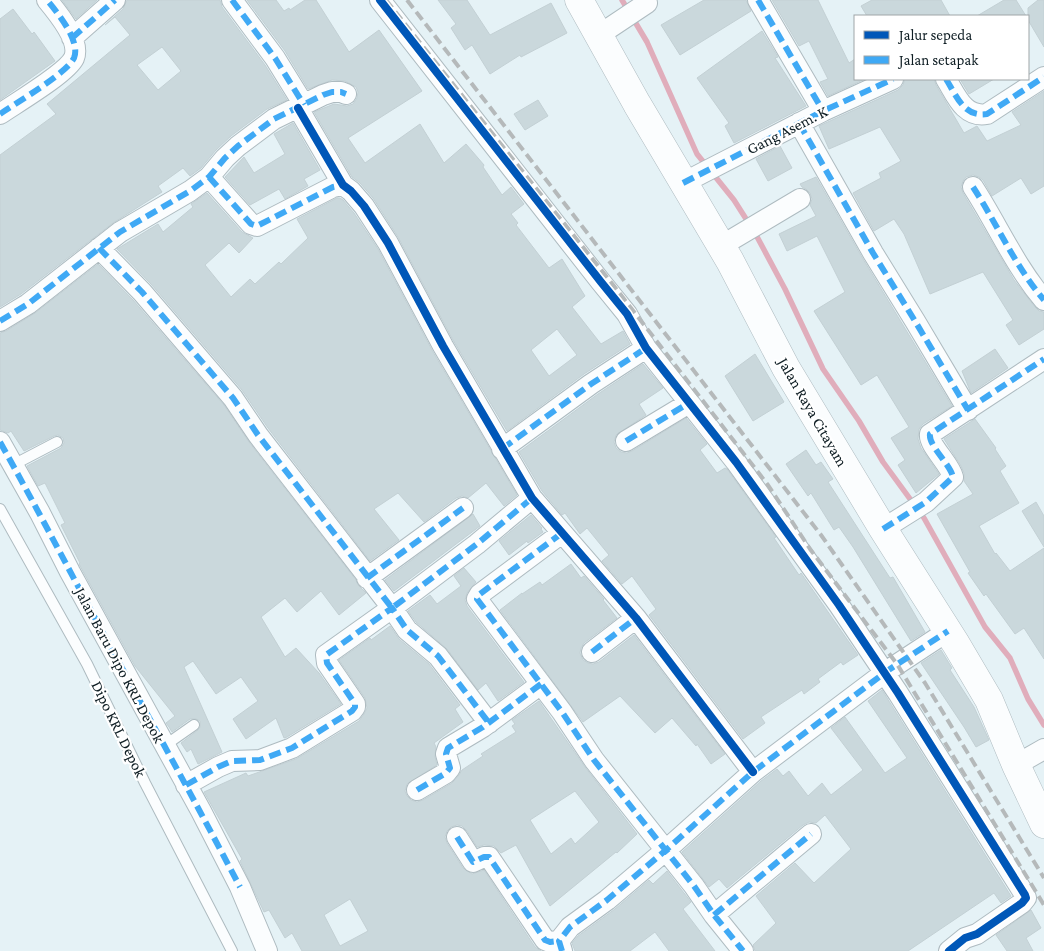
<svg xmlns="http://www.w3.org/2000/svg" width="1044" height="951" font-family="'Crimson Pro',serif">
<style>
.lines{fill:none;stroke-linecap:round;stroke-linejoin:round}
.stream{stroke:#e0adbb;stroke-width:5.5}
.building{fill:#cad8dc;stroke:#c3d0d4;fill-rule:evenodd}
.lane-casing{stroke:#aebbc0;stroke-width:12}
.street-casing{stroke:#aebbc0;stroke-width:22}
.primary-casing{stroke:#aebbc0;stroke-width:29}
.lane{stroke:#fbfdfe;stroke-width:10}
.street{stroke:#fbfdfe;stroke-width:20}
.primary{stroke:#fbfdfe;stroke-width:28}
.rail{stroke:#b5b9ba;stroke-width:4;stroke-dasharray:10 5;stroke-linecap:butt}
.quiet{stroke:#3fa9f5;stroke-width:6;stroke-dasharray:12 6;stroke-linecap:butt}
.cycleway-casing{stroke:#fff;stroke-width:11}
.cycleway{stroke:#0057b8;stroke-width:8}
.labels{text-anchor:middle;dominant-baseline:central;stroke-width:4.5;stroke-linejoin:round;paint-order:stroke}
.street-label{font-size:16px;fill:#0e1d23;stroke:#fff}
</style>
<rect width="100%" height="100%" fill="#e5f2f6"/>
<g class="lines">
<path class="stream" d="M622 0 647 42 697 154 734 200 755 233 785 289 823 369 859 421 883 462 924 518 985 627 1010 658 1028 699 1044 725"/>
</g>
<path class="building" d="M62 0H97L76 19Z
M127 0H220L222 7 265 65 287 100 267 109 231 136 216 150 201 168 190 176 183 168 158 186 162 192 113 223 21 294 0 307V155L56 114 47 104 130 35 115 17 105 25 123 9ZM162 47 181 71 158 90 137 65Z
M247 0H276L284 11 289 8 290 10 305 0H316L349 52 379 30 422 91 348 138 365 163 420 124 444 163 466 144 484 165 483 167 502 195 511 187 524 204 511 214 518 223 516 225 549 268 562 259 585 296 572 307 601 344 623 331 630 344 584 374 507 431 453 340 398 237 373 198 360 183 352 177 314 112 334 104 347 106 353 104 357 98 358 92 356 87 345 81 332 80 308 89 285 51ZM557 329 577 355 549 376 531 350Z
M438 0H467L490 35 551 3 567 33 521 57 520 55 490 74 472 45 465 50 451 28 456 24Z
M704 0H746L751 11 680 55 661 25Z
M772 0H818L849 63 855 59V79H865L828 96 820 82 828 79 809 41 799 46Z
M872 0H941L950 16H867L861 6Z
M1004 0H1016L1026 16H977Z
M1038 0H1044V47L1028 20V8Z
M13 9 32 34 34 32 55 61 0 100V19Z
M762 31 778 57 775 58 806 106 734 143 725 126 729 123 697 78Z
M905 79H934L936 85 964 133 977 126 987 141 1021 125 1012 112 1044 91V186L1031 194 1021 178 992 196 983 180 979 177 973 175 966 177 963 181 961 187 963 193 1014 280 1035 307 1039 311 1044 312V329L1019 345 1006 325 1013 320 983 272 930 294 904 234 894 219 874 231 853 193 881 178 879 173 901 161 880 127 829 149 819 126 898 90 903 85Z
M960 79H994L969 94Z
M538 100 548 116 525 130 514 114Z
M293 123 320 170 304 179 308 186 285 199 279 189 250 205 225 177 244 157 254 173 285 154 274 134Z
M780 146 792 168 768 181 756 159Z
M816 177 863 259 952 406 923 424 919 429 918 439 921 448 939 474 916 493 898 465 905 460 891 438 909 427 877 375 861 385 814 311 845 292 817 236 787 251 779 234 816 216 810 205 812 199 810 193 806 189 802 187 800 184Z
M207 193 242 232 253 238 239 253 229 243 205 265 231 297 250 279 255 284 279 262 281 264 308 238 297 219 337 198H340L343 200 354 213 378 249 433 352 517 495 504 506 486 483 468 498 462 496 456 498 424 522 398 493 374 509 399 540 370 561 268 428 242 390 151 284 117 249 158 224 163 232 193 207 191 204Z
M98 264 133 300 224 405 249 442 356 580 358 585 366 593 339 615 321 591 297 612 285 598 261 617 285 657 296 648 319 673 341 704 287 737 284 738 276 718 246 739 233 719 258 701 241 677 216 694 193 661 184 667 222 752 198 764 191 749 187 752 181 743 198 730 200 727V721L196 719H190L172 732 169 727 166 723 175 716 135 666 79 564 80 563 61 525 65 523 45 483 38 486 27 466 61 448 64 443 63 438 58 435 54 436 24 451 11 431 8 433 0 430V333L6 331 35 313Z
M995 349 1008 368 971 393 962 371Z
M755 354 784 402 753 421 725 376Z
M643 364 663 388 639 404 646 415 616 435 614 442 616 448 621 452 627 453 632 451 686 418 707 444 700 450 717 473 725 468 727 469 776 537 774 538 799 575 801 573 858 655 843 665 841 662 818 679 820 682 804 694 802 690 761 717 765 723 743 739 649 615 656 609 632 576 622 584 602 561 609 555 587 528 580 534 565 513 562 515 542 491 519 452 598 394Z
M975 419 996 448 995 449 1006 466 1000 471 1019 503 979 526 995 554 996 553 1010 571 1044 548V659L1024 628 1015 634 986 594 984 596 968 573 970 572 937 514 973 494 964 481V473L961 466 944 439Z
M806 450 816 465 821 462 833 479 828 482 890 578 893 577 925 632 911 641 853 547 839 527 834 530 811 493 808 496 786 464Z
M1036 502 1044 516V547L1022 511Z
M473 514 480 526 394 591 385 580Z
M531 515 542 528 541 529 543 532 528 543 527 541 509 555 499 541Z
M571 564 581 578 584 576 604 599 603 600 617 618 584 643 581 648 580 653 583 660 588 663 593 664 599 662 634 635 725 754 711 764 697 744 696 746 672 718 655 733 620 696 583 722 500 610 522 593V594L540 582 542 585Z
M464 568 476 582 467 593 465 600 467 606 524 682 498 701 486 683 478 690 447 649 416 622 408 611 430 595 437 604 461 586 454 576Z
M390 626 399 639 429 664 460 705 455 709 463 722 434 743 436 747 435 757 437 765 407 784 405 791 407 796 411 800 417 802 423 800 452 783 459 775 462 770 483 756 481 754 516 732 512 726 515 724 512 720 539 701 585 767 637 834 617 853 616 852 550 906 516 845 501 853 494 846 484 845 477 847 467 831 462 826 457 825 451 827 447 831 445 837 447 843 463 868 472 874 484 870 535 947 541 951H302L292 933 285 938 269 910 264 912 240 861 242 859 204 792 246 773 248 776 296 759 359 721 364 714 367 708 365 698 339 660 370 638 371 640ZM575 791 599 822 575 844 571 838 551 854 530 820ZM350 899 368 931 340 946 324 915Z
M941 650 952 668 950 670 974 707 989 740 976 747 964 727 921 663Z
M882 690 1011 896 1001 903 994 893 908 951H755L753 945 776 923 756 896 795 863 814 883 851 849 825 815 816 823 809 822 803 825 727 888 719 879 709 887 682 852 761 781 777 769 783 776 789 771 808 796 822 783 831 795 863 770 831 728 845 717 885 773 907 758 868 701Z
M667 871 691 902 683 909 715 951H669L655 932 630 951H575L572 943 578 936 615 909 649 880 653 884Z
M1031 910 1041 928 1026 938 1033 951H1007L996 935Z"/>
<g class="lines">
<g class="lane-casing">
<path id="lane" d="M13 465 57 442
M0 509 87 664 145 783 232 951
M164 746 194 725"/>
</g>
<g class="street-casing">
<path id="street" d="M232 0 275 58 304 105
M380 0 601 282 627 314 646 348 736 462 839 605 898 693 1025 895 1026 898 1022 903 977 934 965 938 949 951
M758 0 823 111
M599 35 647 3 646 0
M72 38 115 0
M946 79C956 95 964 118 987 114L1044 77
M298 108 343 185 351 191 364 206 388 243 443 346 532 498 636 618 753 772
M0 114C16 103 67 73 74 58 81 41 57 12 47 0
M799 123 873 253 915 321 968 410
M209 177 251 224 257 226 333 187 343 185
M683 183 823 111 893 79
M973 187C997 224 1015 266 1044 300
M721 246 800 199
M99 248 142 292 233 398 258 435 392 608 477 544 532 498
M0 321 28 304 120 232 190 191 209 177 225 158 238 146 274 119 323 95 332 92H341L346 94
M626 441 689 403
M0 442 40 513 70 572 201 811 240 887 267 951
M502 449 591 384 646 348
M883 529 926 502 953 477C950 464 928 445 930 434L1044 359
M562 533 480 594 477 599 562 712 594 760 694 886 714 915 743 951
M367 578 463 508
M592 652 636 618
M1016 765 1044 749
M186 785 218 767 232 761 260 760 292 748 352 711 355 707V704L327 663 326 655 392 608 407 630 438 656 489 723
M417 790 446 773 450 768 446 754 448 748 483 727 541 684
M457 837 473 862 484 857H489L545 940 550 942 559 941
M714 915 811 834
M562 951 559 941 570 927 607 900 666 850 753 772 887 671 948 631"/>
</g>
<g class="primary-casing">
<path id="primary" d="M579 0 637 104 730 261 786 368 883 529 956 644 989 700 1016 765 1044 824"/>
</g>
<use href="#lane" class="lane"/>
<use href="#street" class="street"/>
<use href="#primary" class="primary"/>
<path class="rail" d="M386 0 614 286 768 485 810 549 897 664 1044 905
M407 0 821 535 925 683 1044 878"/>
<path class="quiet" d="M232 0 275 58 304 105
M758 0 823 111
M72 38 115 0
M946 79C956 95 964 118 987 114L1044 77
M0 114C16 103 67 73 74 58 81 41 57 12 47 0
M799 123 873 253 915 321 968 410
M209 177 251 224 257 226 333 187 343 185
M683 183 823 111 893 79
M973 187C997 224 1015 266 1044 300
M99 248 142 292 233 398 258 435 392 608 477 544 532 498
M0 321 28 304 120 232 190 191 209 177 225 158 238 146 274 119 323 95 332 92H341L346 94
M626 441 689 403
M0 442C33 501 64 560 96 620 144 709 193 797 240 887
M502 449 591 384 646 348
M883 529 926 502 953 477C950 464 928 445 930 434L1044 359
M562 533 480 594 477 599 562 712 594 760 694 886 714 915 743 951
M367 578 463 508
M592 652 636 618
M186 785 218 767 232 761 260 760 292 748 352 711 355 707V704L327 663 326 655 392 608 407 630 438 656 489 723
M417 790 446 773 450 768 446 754 448 748 483 727 541 684
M457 837 473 862 484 857H489L545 940 550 942 559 941
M714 915 811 834
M562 951 559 941 570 927 607 900 666 850 753 772 887 671 948 631"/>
<g class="cycleway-casing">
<path id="cycleway" d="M380 0 601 282 627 314 646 348 736 462 839 605 898 693 1025 895 1026 898 1022 903 977 934 965 938 949 951
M298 108 343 185 351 191 364 206 388 243 443 346 532 498 636 618 753 772"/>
</g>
<use href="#cycleway" class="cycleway"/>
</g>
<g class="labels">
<g class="street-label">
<text transform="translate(787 130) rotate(-27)">Gang Asem. K</text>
<text transform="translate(813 412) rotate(60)">Jalan Raya Citayam</text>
<text transform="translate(120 665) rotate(62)">Jalan Baru Dipo KRL Depok</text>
<text transform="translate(119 729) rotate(64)">Dipo KRL Depok</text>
</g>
</g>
<rect x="854" y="15" width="175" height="65" fill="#ffffff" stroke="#9fa5a7"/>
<rect x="864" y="31" width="25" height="8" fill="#0057b8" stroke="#9fa5a7"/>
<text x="899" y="40" font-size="15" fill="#0e1d23">Jalur sepeda</text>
<rect x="864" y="56" width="25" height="8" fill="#3fa9f5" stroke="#9fa5a7"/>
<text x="899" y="65" font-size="15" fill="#0e1d23">Jalan setapak</text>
</svg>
